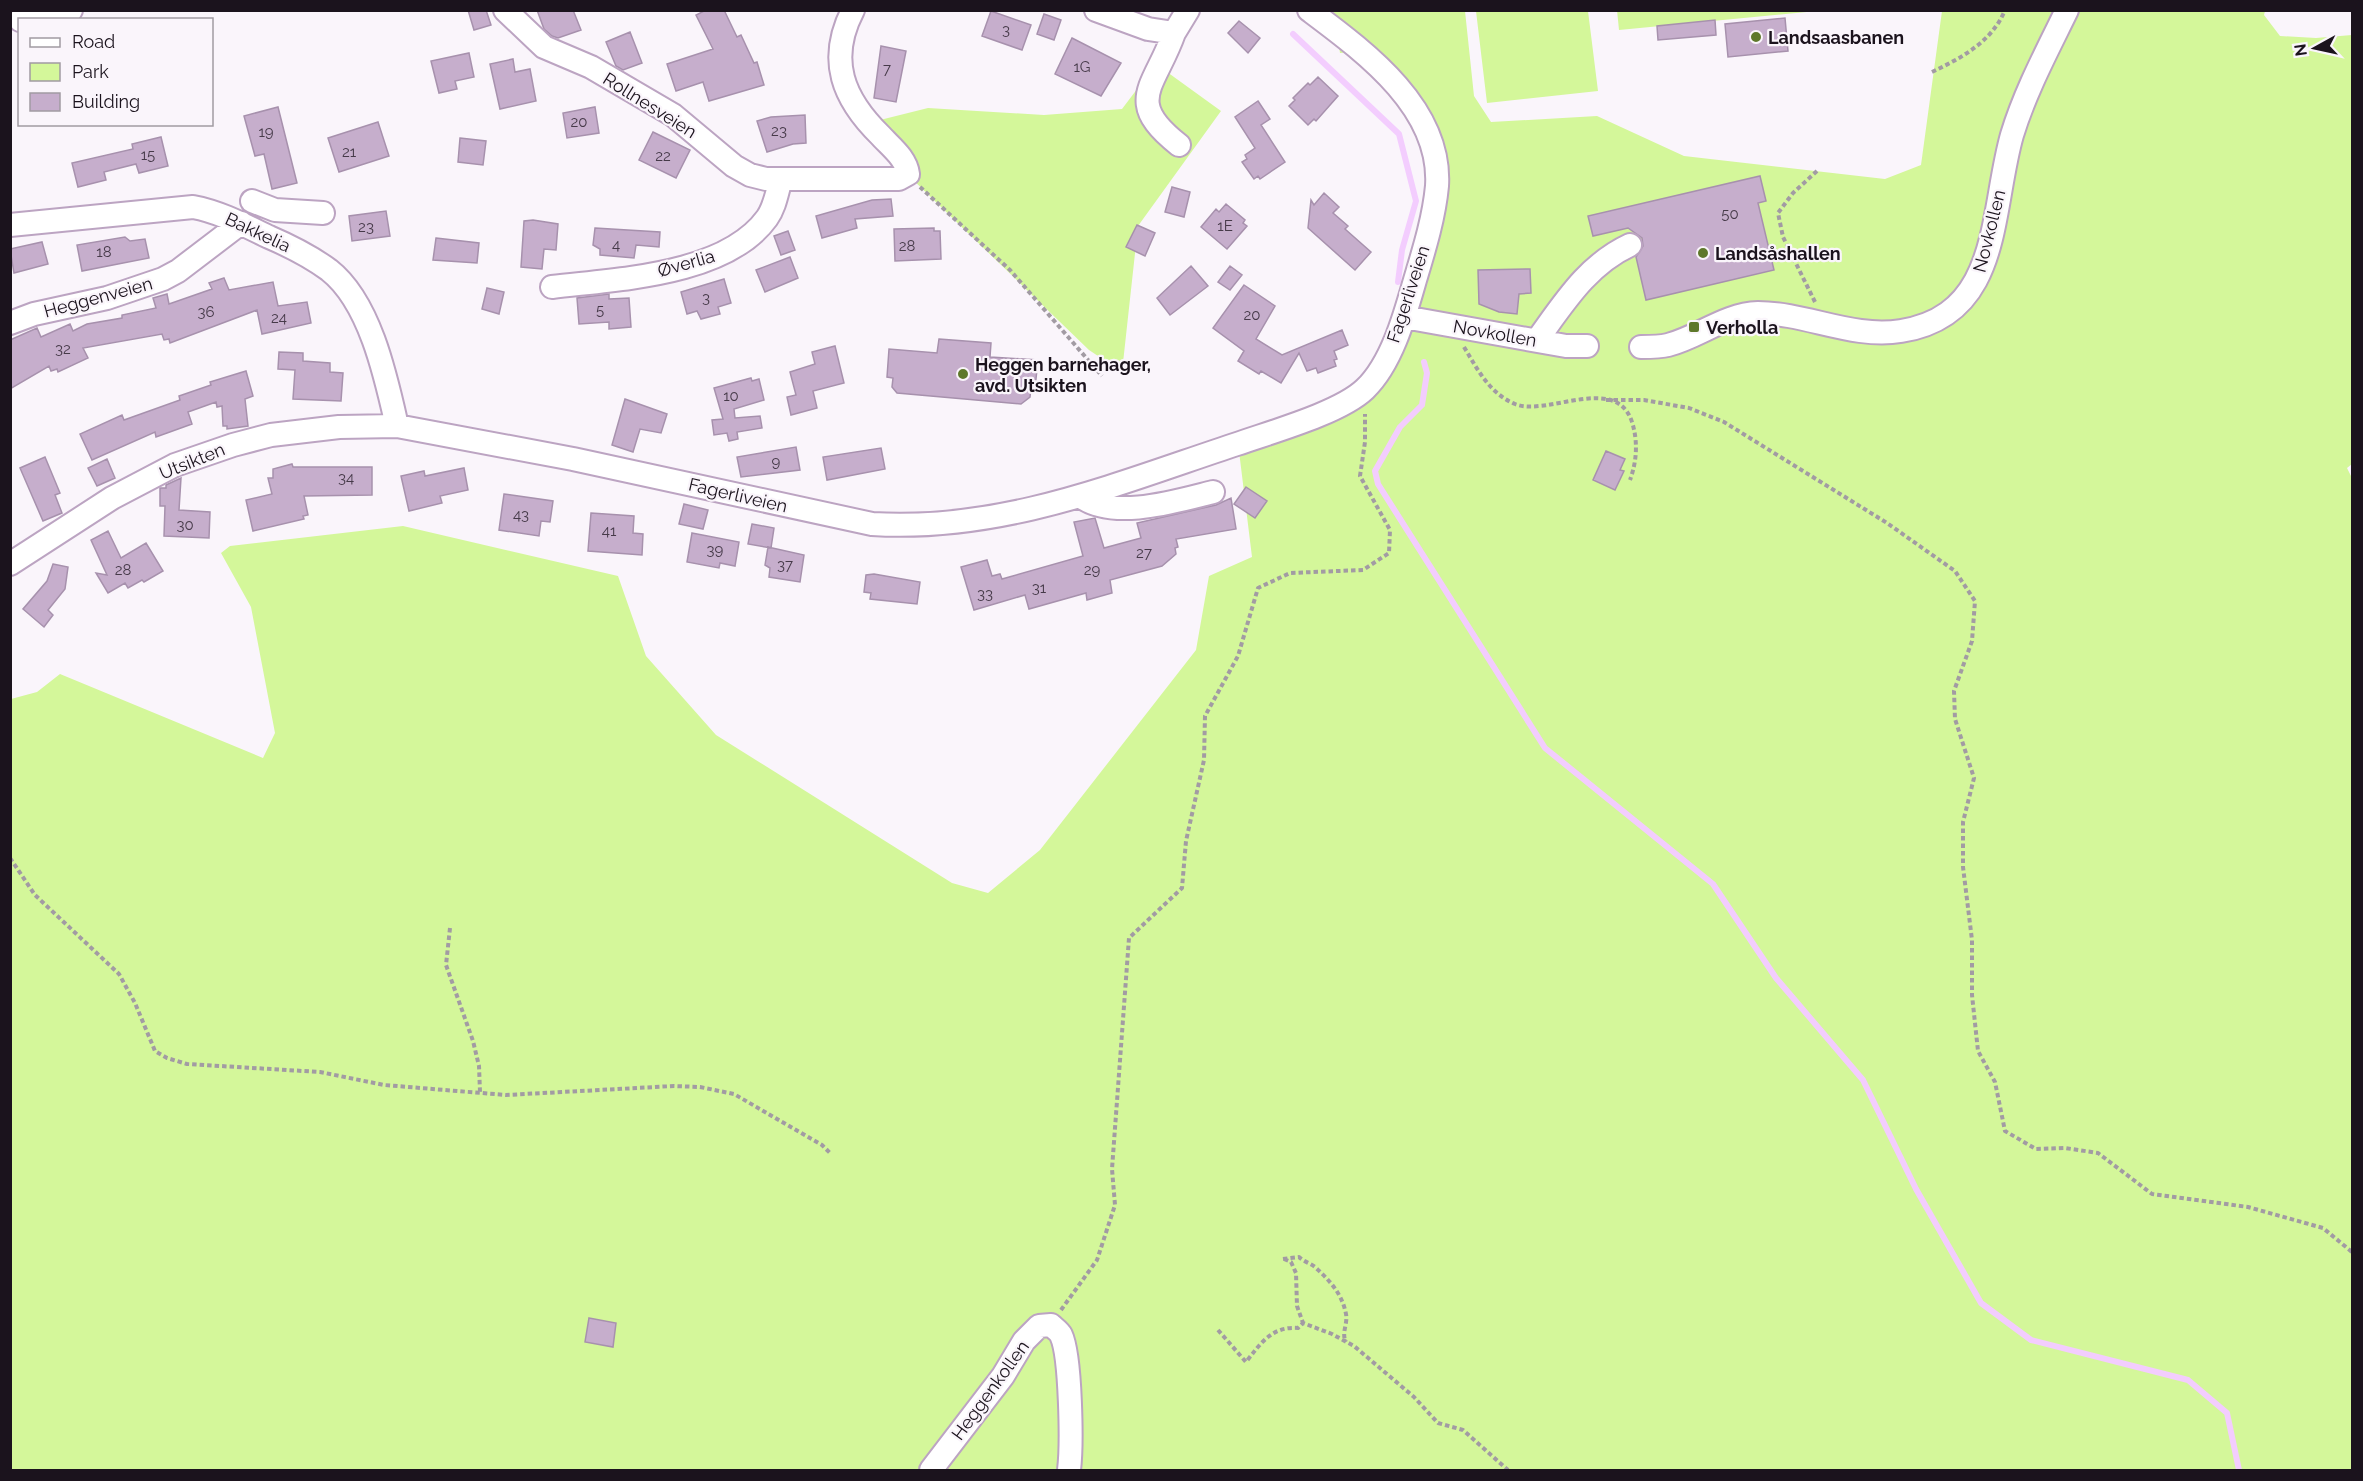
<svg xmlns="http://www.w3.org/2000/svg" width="2363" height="1481" font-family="Raleway,sans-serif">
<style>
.green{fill:#d4f79a}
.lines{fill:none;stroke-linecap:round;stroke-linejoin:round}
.stream{stroke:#f3cdfe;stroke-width:6}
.building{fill:#c6aecc;stroke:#a791ad;stroke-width:1.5}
.minor-casing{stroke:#bca4c2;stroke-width:26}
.path{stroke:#a29ba3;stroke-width:4;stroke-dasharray:4.5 3;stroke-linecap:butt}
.minor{stroke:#fff;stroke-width:22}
.poi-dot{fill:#5e782a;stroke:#faf5fb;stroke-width:2}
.labels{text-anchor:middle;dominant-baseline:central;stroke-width:4.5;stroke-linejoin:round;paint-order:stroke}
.number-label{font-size:15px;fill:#463a49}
.poi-label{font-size:18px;font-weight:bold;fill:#1b131d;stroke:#faf5fb;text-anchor:start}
.street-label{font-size:18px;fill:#1b131d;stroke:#faf5fb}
</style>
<rect width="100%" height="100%" fill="#faf5fb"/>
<path class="green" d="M1617 10 1817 11 1619 30Z
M1302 11H1465L1474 96 1491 122 1597 116 1684 156 1885 179 1921 165 1942 11H2265L2264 15 2280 36 2316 38 2352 35V464L2347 468 2352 478V1470H11V699L37 692 60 674 263 758 275 733 251 607 221 553 230 546 403 526 618 576 646 656 716 735 952 883 988 893 1040 850 1196 650 1209 576 1252 557 1238 443 1370 389 1430 231 1432 143 1353 52 1340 53 1338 39Z
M1476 11H1588L1598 91 1487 103Z
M1156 64 1221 111 1138 226 1122 372 1089 350 908 175 872 122 928 108 1044 115 1122 109Z"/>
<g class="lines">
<path class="stream" d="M1293 34 1399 134 1416 201 1402 250 1398 282
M1424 362 1427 373 1422 405 1400 427 1375 471 1378 484 1545 748 1713 884 1776 978 1863 1080 1916 1189 1981 1303 2031 1340 2188 1380 2227 1413 2239 1470"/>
</g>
<path class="building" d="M468 10H486L491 25 474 30Z
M537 10H573L581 30 558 38 552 36 544 29Z
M706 10H724L737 37 741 35 754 63 757 62 764 85 709 101 703 82 676 91 667 64 713 49 696 15Z
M991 11 1031 25 1022 50 982 36Z
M1044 14 1061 20 1054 40 1037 34Z
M1785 18 1788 51 1728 57 1725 24Z
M1715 20 1716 35 1658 40 1657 26Z
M1239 21 1260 38 1248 53 1228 33Z
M630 32 642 63 623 70 616 66 606 42Z
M1072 38 1121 63 1101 96 1055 74Z
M881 46 906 51 896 102 874 98Z
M469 53 474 77 455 81 457 89 439 93 431 61Z
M513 59 515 72 530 69 536 101 500 109 490 64Z
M1318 77 1338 96 1316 121 1314 119 1308 125 1289 106 1295 100 1293 98 1308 83 1310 85Z
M1258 101 1270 119 1261 125 1285 162 1260 179 1258 176 1254 179 1242 162 1247 159 1245 155 1255 148 1235 117Z
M278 107 297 183 272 189 264 154 255 156 244 116Z
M595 107 599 133 567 138 563 113Z
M805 115 806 143 793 144 767 152 757 121 771 117Z
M378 122 389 156 339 172 328 138Z
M653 132 690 150 676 178 639 160Z
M161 137 168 166 139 173 136 164 104 172 106 180 78 187 72 163 133 149 132 144Z
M460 138 486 141 483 165 458 162Z
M1760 176 1766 201 1758 203 1774 270 1646 300 1636 257 1643 246 1642 238 1628 228 1593 236 1588 216Z
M1172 187 1190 192 1184 217 1165 212Z
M1324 193 1339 207 1333 213 1348 226 1345 229 1371 252 1355 270 1308 228 1311 200 1314 205Z
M891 199 893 216 855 219 857 228 822 238 816 216 872 200Z
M1226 204 1245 220 1243 223 1247 226 1227 249 1201 227 1216 209 1219 212Z
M386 211 390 236 352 241 349 216Z
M533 220 558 224 556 250 544 249 542 269 521 267 524 221Z
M1137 225 1155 233 1145 256 1126 247Z
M595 228 660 232 659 247 636 245 634 258 600 255V249L593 245Z
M934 228V231H940L941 259 895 261 894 229Z
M788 231 795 250 781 255 774 236Z
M125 237 130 241 145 239 149 258 82 271 77 245Z
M436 238 479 243 477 263 433 260Z
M42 242 48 264 14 273 10 249Z
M790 257 798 278 765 292 756 270Z
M1191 266 1208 286 1170 315 1157 298Z
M1230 266 1242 275 1230 290 1218 282Z
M1530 269 1531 293 1519 294 1517 314 1499 312 1479 304 1478 270Z
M224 278 229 290 273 282 278 306 307 302 311 323 262 334 257 310 170 343 169 339 164 340 162 334 83 348 88 358 58 372 57 369 51 371 49 366 10 389V340L37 328 41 337 70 324 73 331 87 324 122 318V315L156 308 153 298 167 294 169 304 212 289 209 283Z
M724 279 731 303 718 307 720 314 701 319 697 311 687 314 681 292Z
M1244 285 1275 306 1256 339 1282 355 1342 330 1348 345 1334 351 1337 359 1334 360 1336 366 1318 373 1316 368 1307 371 1299 353 1281 383 1261 371 1259 374 1238 361 1244 351 1213 328Z
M487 288 504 292 499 314 482 309Z
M609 294V299L629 298 631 327 609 329V322L579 324 577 298Z
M939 339 991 343 990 357 1038 360 1035 388H1031L1030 397 1021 404 897 393 892 387 893 378 887 377 889 349 937 353Z
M835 346 844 383 813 391 817 408 791 415 787 397 796 395 790 372 815 364 812 352Z
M279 352 303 353V361L330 363V372L343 373 341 401 293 399 295 370 278 369Z
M246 371 253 396 245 399 248 426 227 429V426H223L222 406 217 407 216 402 188 412 192 424 156 437 155 432 92 460 80 434 122 415 124 420 180 400 179 396 211 385 210 382Z
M751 378 752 381 759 379 764 400 734 409 735 418 760 416 762 428 737 432 738 439 729 441 727 433 714 435 712 420 723 419 714 388Z
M625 399 667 414 661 433 640 429 633 452 612 445Z
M796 447 800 470 741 477 737 457Z
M881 448 885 469 827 480 823 457Z
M1606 451 1625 459 1620 470 1624 471 1615 490 1593 480Z
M45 457 60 493 55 495 62 513 43 521 20 468Z
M107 459 115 478 97 486 88 468Z
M292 464 293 467H372V495L304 496 308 515 303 516 304 519 253 531 246 500 272 494 268 478H273V469Z
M464 468 468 490 440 496 442 503 409 511 401 476 424 471 425 476Z
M181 478 179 510 210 512 209 538 164 536 165 506H160V488H166V485Z
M1246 487 1267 501 1255 518 1234 504Z
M504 494 553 501 550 522 541 521 539 536 499 530Z
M1231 498 1236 529 1176 539 1178 547 1175 548 1176 554 1162 566 1110 580 1112 593 1087 600 1086 593 1029 609 1025 595 974 610 961 567 987 560 992 576 1000 574 1002 579 1083 556 1074 522 1095 518 1104 548 1141 538 1137 523 1216 505Z
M684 504 708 510 703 529 679 524Z
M591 513 634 516 633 533 643 534 642 555 588 551Z
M752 524 774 528 771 548 748 544Z
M108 531 121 558 146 543 163 571 144 582 142 580 128 588 125 583 108 593 96 573 107 575 91 540Z
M692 533 739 542 735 566 720 563 719 568 687 562Z
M768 547 804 555 800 582 769 577 770 568 765 565Z
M53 564 68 567 65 589 48 610 53 615 44 627 23 609 47 581Z
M874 574 920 582 917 604 870 599 871 593 864 592 866 575Z
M589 1318 616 1323 613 1347 585 1342Z"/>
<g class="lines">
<g class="minor-casing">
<path id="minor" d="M505 10 544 47 591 67 673 115 734 166 750 175 766 179H899L908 174C906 158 891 147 881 136 843 99 827 60 853 10
M1096 10 1148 29 1174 33 1188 10
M20 20 71 10
M1174 33C1155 87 1123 101 1179 145
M252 201 275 210 323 213
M10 225 193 207C220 212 244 225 269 237 290 246 310 256 329 270 370 302 386 377 397 426
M552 287C616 279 725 276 767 218 775 207 777 192 781 179
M1404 317 1566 346H1587
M10 323 34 314 107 298 163 279 178 271 241 223
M1537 340C1564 303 1587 265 1630 245
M1641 347C1650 347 1660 347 1668 345 1699 337 1725 314 1758 313 1806 313 1853 339 1901 331 2002 315 1990 212 2012 135 2025 92 2047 51 2067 10
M1080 496C1112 521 1177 501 1213 492
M10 564 112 498 175 465 233 445 271 435 339 427 397 426 573 459 872 524C1002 532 1116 484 1237 444 1271 432 1340 413 1365 389 1392 363 1405 315 1415 280 1424 250 1434 218 1437 186 1442 108 1365 52 1309 10
M931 1470 1003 1376 1024 1341 1039 1326 1051 1325C1054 1328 1059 1331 1061 1335 1071 1356 1072 1446 1069 1470"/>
</g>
<path class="path" d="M1932 72C1961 58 1992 42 2005 10
M920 187 1010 270 1102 376
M1815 302 1783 237 1778 213 1793 193 1817 171
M1464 347C1478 370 1489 393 1515 404 1547 417 1616 373 1632 422 1638 441 1637 461 1630 480
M1606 400H1644L1689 408 1724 422 1887 523 1955 571 1975 601 1972 641 1954 691 1955 719 1974 778 1963 822V867L1972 940V995L1978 1051 1995 1082 2005 1131 2036 1149 2065 1148 2098 1153 2152 1194 2248 1207 2323 1228 2352 1252
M10 858 35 895 119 974 135 1003 155 1051 167 1058 187 1064 320 1072 384 1085 506 1095 674 1086 700 1087 734 1094 822 1145 830 1153
M450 928 446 965 473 1041 479 1066 480 1092
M1283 1259 1299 1257C1304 1262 1310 1263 1315 1267 1329 1280 1342 1293 1346 1314 1348 1324 1341 1333 1346 1342
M1284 1259 1291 1262 1296 1273 1297 1306 1303 1323
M1061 1310 1097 1260 1115 1205 1112 1169 1129 938 1182 888 1186 841 1204 760 1205 716 1238 656 1258 588 1290 573 1363 570 1389 553 1390 530 1360 476 1365 442V414
M1218 1330 1246 1362C1261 1343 1272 1326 1298 1328L1303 1323 1332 1334 1354 1346 1414 1397 1438 1423 1463 1430 1508 1470"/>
<use href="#minor" class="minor"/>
</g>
<g class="poi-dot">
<circle cx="1756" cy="37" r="6"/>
<circle cx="1703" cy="253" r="6"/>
<rect x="1688" y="321" width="12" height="12" rx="3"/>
<circle cx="963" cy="374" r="6"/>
</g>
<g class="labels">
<g class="number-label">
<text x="1006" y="30">3</text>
<text x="1082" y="67">1G</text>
<text x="887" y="69">7</text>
<text x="579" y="122">20</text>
<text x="779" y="131">23</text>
<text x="266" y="132">19</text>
<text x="349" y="152">21</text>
<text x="148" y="155">15</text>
<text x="663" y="156">22</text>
<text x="1730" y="214">50</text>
<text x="1225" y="226">1E</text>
<text x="366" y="227">23</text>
<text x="616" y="245">4</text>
<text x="907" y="246">28</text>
<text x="104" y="252">18</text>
<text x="706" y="298">3</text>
<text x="600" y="310">5</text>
<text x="206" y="312">36</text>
<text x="1252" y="315">20</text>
<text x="279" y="318">24</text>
<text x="63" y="349">32</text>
<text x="731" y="396">10</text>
<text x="776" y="462">9</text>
<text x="346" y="478">34</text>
<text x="521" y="515">43</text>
<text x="185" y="525">30</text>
<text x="609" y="531">41</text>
<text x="715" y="550">39</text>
<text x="1144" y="553">27</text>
<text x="785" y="565">37</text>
<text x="123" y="570">28</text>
<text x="1092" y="570">29</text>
<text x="1039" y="588">31</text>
<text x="985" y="594">33</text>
</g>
<g class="poi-label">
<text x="1768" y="37">Landsaasbanen</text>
<text x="1715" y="253">Landsåshallen</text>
<text x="1706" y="327">Verholla</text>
<text x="975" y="364">Heggen barnehager,<tspan x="975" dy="21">avd. Utsikten</tspan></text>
</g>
<g class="street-label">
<text transform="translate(650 105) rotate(32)">Rollnesveien</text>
<text transform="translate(1989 231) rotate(-76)">Novkollen</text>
<text transform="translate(258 232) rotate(25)">Bakkelia</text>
<text transform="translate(686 263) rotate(-16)">Øverlia</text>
<text transform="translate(1408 294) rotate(-72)">Fagerliveien</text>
<text transform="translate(98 297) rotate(-15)">Heggenveien</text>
<text transform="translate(1495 333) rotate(10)">Novkollen</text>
<text transform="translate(192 461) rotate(-22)">Utsikten</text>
<text transform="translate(738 495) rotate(13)">Fagerliveien</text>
<text transform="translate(990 1390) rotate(-54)">Heggenkollen</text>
</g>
</g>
<rect width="2363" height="1481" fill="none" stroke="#1b131d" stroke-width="24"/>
<rect x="18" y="18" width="195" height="108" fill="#faf5fb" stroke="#a19ba2" stroke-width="1.5"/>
<rect x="30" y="38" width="30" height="9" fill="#ffffff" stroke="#a19ba2" stroke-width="1.5"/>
<text x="72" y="48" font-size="18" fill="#1b131d">Road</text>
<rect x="30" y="63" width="30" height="18" fill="#d4f79a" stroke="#a19ba2" stroke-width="1.5"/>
<text x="72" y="78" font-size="18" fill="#1b131d">Park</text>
<rect x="30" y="93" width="30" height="18" fill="#c6aecc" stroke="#a19ba2" stroke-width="1.5"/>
<text x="72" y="108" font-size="18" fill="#1b131d">Building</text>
<g transform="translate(2315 48) rotate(262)" stroke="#faf5fb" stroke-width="4.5" paint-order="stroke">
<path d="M0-4.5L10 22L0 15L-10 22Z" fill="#1b131d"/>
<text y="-9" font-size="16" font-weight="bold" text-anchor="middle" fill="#1b131d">N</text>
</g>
</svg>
